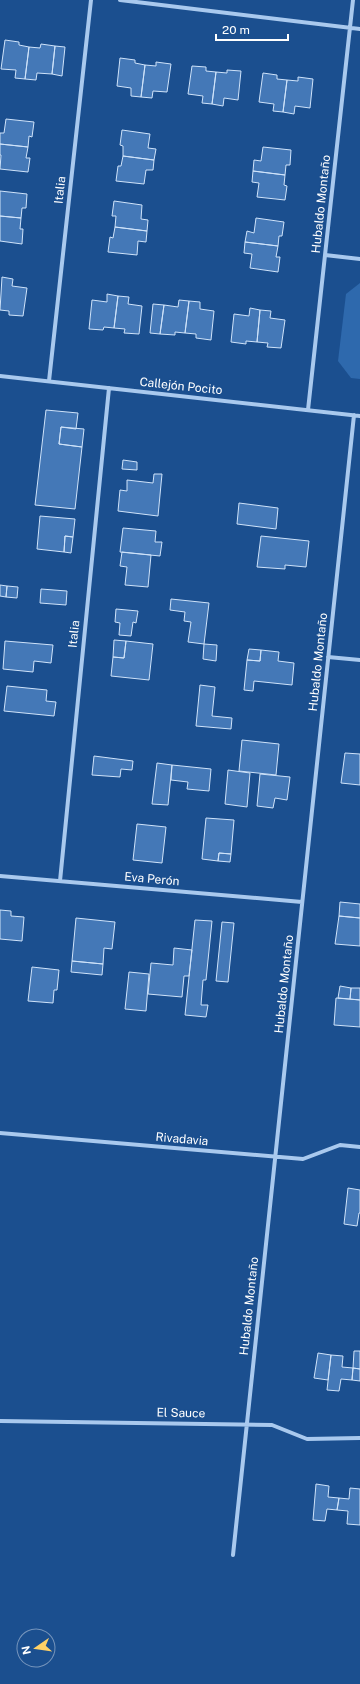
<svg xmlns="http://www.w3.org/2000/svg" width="360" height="1684" font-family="'Public Sans',sans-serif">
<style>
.green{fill:#2e69ad}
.building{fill:#4478b7;stroke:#cfe3fa}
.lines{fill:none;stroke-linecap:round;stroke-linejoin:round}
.minor{stroke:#a9c9ee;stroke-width:4}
.labels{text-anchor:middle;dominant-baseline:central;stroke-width:3;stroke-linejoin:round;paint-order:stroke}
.street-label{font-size:12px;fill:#fff;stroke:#1b4f8f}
</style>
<rect width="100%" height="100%" fill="#1b4f8f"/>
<path class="green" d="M360 283V379L351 378 338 361 346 294Z"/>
<path class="building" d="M5 40 19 42V45L29 47 25 79 15 78 16 70 1 69Z
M41 44 55 46 52 74 37 73 36 80 25 79 29 47 40 48Z
M55 46 65 47 62 76 52 74Z
M120 58 135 60V63L145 65 141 97 131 96V88L117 86Z
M156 62 171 64 167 92 153 91 152 98 141 97 145 65 156 66Z
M192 66 206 67V71L216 72 212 104 202 103 203 96 188 94Z
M227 70 241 71 238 100 224 98 223 106 212 104 216 72 227 73Z
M263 73 277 75V79L287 80 283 112 273 111 274 104 259 102Z
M298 77 313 79 310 108 295 106 294 114 283 112 287 80 298 81Z
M6 119 34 122 32 137 29 136 28 147 0 144V133H4Z
M122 130 150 134 148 148 156 149 154 160 123 156V146L120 145Z
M0 144 28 147 26 158H30L28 172 0 169 1 155H0Z
M263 147 291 150 290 165H286L285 175 253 171 254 160 261 161Z
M123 156 154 160 153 170H146L144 184 116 181 118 166H121Z
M253 171 285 175 284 185 287 186 285 200 257 197 259 183 252 182Z
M0 191 27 194 26 208H22L21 218 0 216Z
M114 201 142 205 141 219 148 220 147 231 115 227 116 216H112Z
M0 216 21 218 20 229H23L22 244 0 241Z
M256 218 284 222 282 236H279L278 246 245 242 247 231 254 233Z
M115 227 147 231 146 242 138 241 137 255 108 252 110 237 113 238Z
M245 242 278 246 276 257H280L278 272 250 268 252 254 244 253Z
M2 277 13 279 12 286 27 288 23 316 9 315V311L0 310Z
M107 294 118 296 114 328 104 327 103 330 89 329 92 300 107 302Z
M118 296 129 297 128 304 142 306 139 334 124 333 125 329 114 328Z
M179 300 189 301 185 333 175 332V335L160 334 164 305 178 307Z
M189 301 200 302V309L214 311 211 340 196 338V334L185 333Z
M153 304 164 305 160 334 150 333Z
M250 308 260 310 257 342 246 341V344L231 342 234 314 249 316Z
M260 310 271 311 270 318 285 320 281 348 267 347 268 343 257 342Z
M46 410 78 413 76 429 61 427 59 444 82 447 75 509 35 505Z
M61 427 84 429 82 447 59 444Z
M123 460 137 462V470L122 469Z
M154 474H162L158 516 118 511 120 490 127 491V480L153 483Z
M239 503 278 508 276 529 237 524Z
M40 516 75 519 73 537 65 536 64 552 37 549Z
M123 528 156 531 155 542H162L160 556 120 552Z
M65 536 73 537 71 553 64 552Z
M261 536 309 541 306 567 285 565V569L257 567Z
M122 552 151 555 148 587 125 585 127 567 120 566Z
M0 585 7 586 6 597 0 596Z
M7 586 18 587 17 598 6 597Z
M41 589 67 591 66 605 40 603Z
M171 599 209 603 204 644 188 642 191 622 184 621 185 612 170 610Z
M116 609 138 611 136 623 133 622 131 636 119 635 120 623 115 622Z
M114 640 126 641 124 658 113 657Z
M5 641 53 645 51 663 34 661 33 672 3 669Z
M126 641 153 644 149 680 111 676 113 657 124 658Z
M204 644 217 645 216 661 203 659Z
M249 649 261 650 260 661 247 660Z
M261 650 279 652 278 661 294 663 292 685 254 681 253 691 244 690 247 660 260 661Z
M200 685 215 687 212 716 232 718 231 729 196 726Z
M7 686 47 690 46 701 56 702 54 716 4 711Z
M242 740 279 744 276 775 239 771Z
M345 753 360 754V785L341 783Z
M94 756 133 761 132 770 121 769 120 777 92 775Z
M157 763 172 765 168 805 152 804Z
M172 765 211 769 209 791 187 789 188 782 171 780Z
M228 770 250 773 247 807 225 804Z
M260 774 290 777 287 800 275 798 273 808 257 806Z
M206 818 234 820 231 854 219 853 218 861 202 859Z
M137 824 166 827 162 863 133 860Z
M219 853 231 854 230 862 218 861Z
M340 902 360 904V918L339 916Z
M0 910 11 911V916L24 917 22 941 0 939Z
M339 916 360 918V946L335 944Z
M76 918 115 922 112 949 104 948 103 964 72 961Z
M195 920 212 921 206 980H203L201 1005H208L206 1017 185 1015Z
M222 922 234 923 228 982 216 981Z
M174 948 192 950 189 976H184L182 997 148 994 151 963 173 965Z
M72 961 103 964 102 975 71 972Z
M32 967 59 970 57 990H54L53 1003 28 1001Z
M129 972 149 974 146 1011 125 1009Z
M340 986 351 988 350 999 338 998Z
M351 988H360V1000L350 999Z
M336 998 360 1000V1027L334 1025Z
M348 1188 360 1190V1213H359L357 1226 344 1224Z
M354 1351H360V1369L353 1368Z
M318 1353 331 1355 328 1380 314 1378Z
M331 1355 343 1356 342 1367 353 1368 352 1380 341 1379 339 1391 327 1390Z
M353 1368 360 1369V1381L352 1380Z
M316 1484 329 1486 328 1497 339 1498 337 1510 327 1509 325 1521 313 1520Z
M350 1488 360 1489V1525L347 1524 348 1511 337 1510 339 1498 349 1499Z"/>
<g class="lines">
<path class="minor" d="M120 0 360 29
M325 255 360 259
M0 376 360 416
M49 381 91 0
M308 410 353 0
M328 657 360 660
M0 876 302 902
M60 881 109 388
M0 1133 303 1159 340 1145 360 1147
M0 1421 272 1425 307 1439 360 1438
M233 1555 354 415"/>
</g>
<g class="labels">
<g class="street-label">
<text transform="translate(60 190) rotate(-84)">Italia</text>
<text transform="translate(321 204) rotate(-84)">Hubaldo Montaño</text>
<text transform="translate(181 386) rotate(6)">Callejón Pocito</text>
<text transform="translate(74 634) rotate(-84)">Italia</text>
<text transform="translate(318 662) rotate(-84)">Hubaldo Montaño</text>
<text transform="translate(152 879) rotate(5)">Eva Perón</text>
<text transform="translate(284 984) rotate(-84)">Hubaldo Montaño</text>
<text transform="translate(182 1139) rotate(5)">Rivadavia</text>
<text transform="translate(249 1306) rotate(-84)">Hubaldo Montaño</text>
<text transform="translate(181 1413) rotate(1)">El Sauce</text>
</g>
</g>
<g transform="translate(36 1648) rotate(257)"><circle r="19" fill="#1b4f8f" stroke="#7695bc"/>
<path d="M0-3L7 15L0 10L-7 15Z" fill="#ffd166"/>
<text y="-6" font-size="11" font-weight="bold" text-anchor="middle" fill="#ffffff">N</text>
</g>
<path d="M216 34v6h72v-6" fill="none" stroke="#ffffff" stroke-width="2"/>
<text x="222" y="34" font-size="12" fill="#ffffff" stroke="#1b4f8f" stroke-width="3" paint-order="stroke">20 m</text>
</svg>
